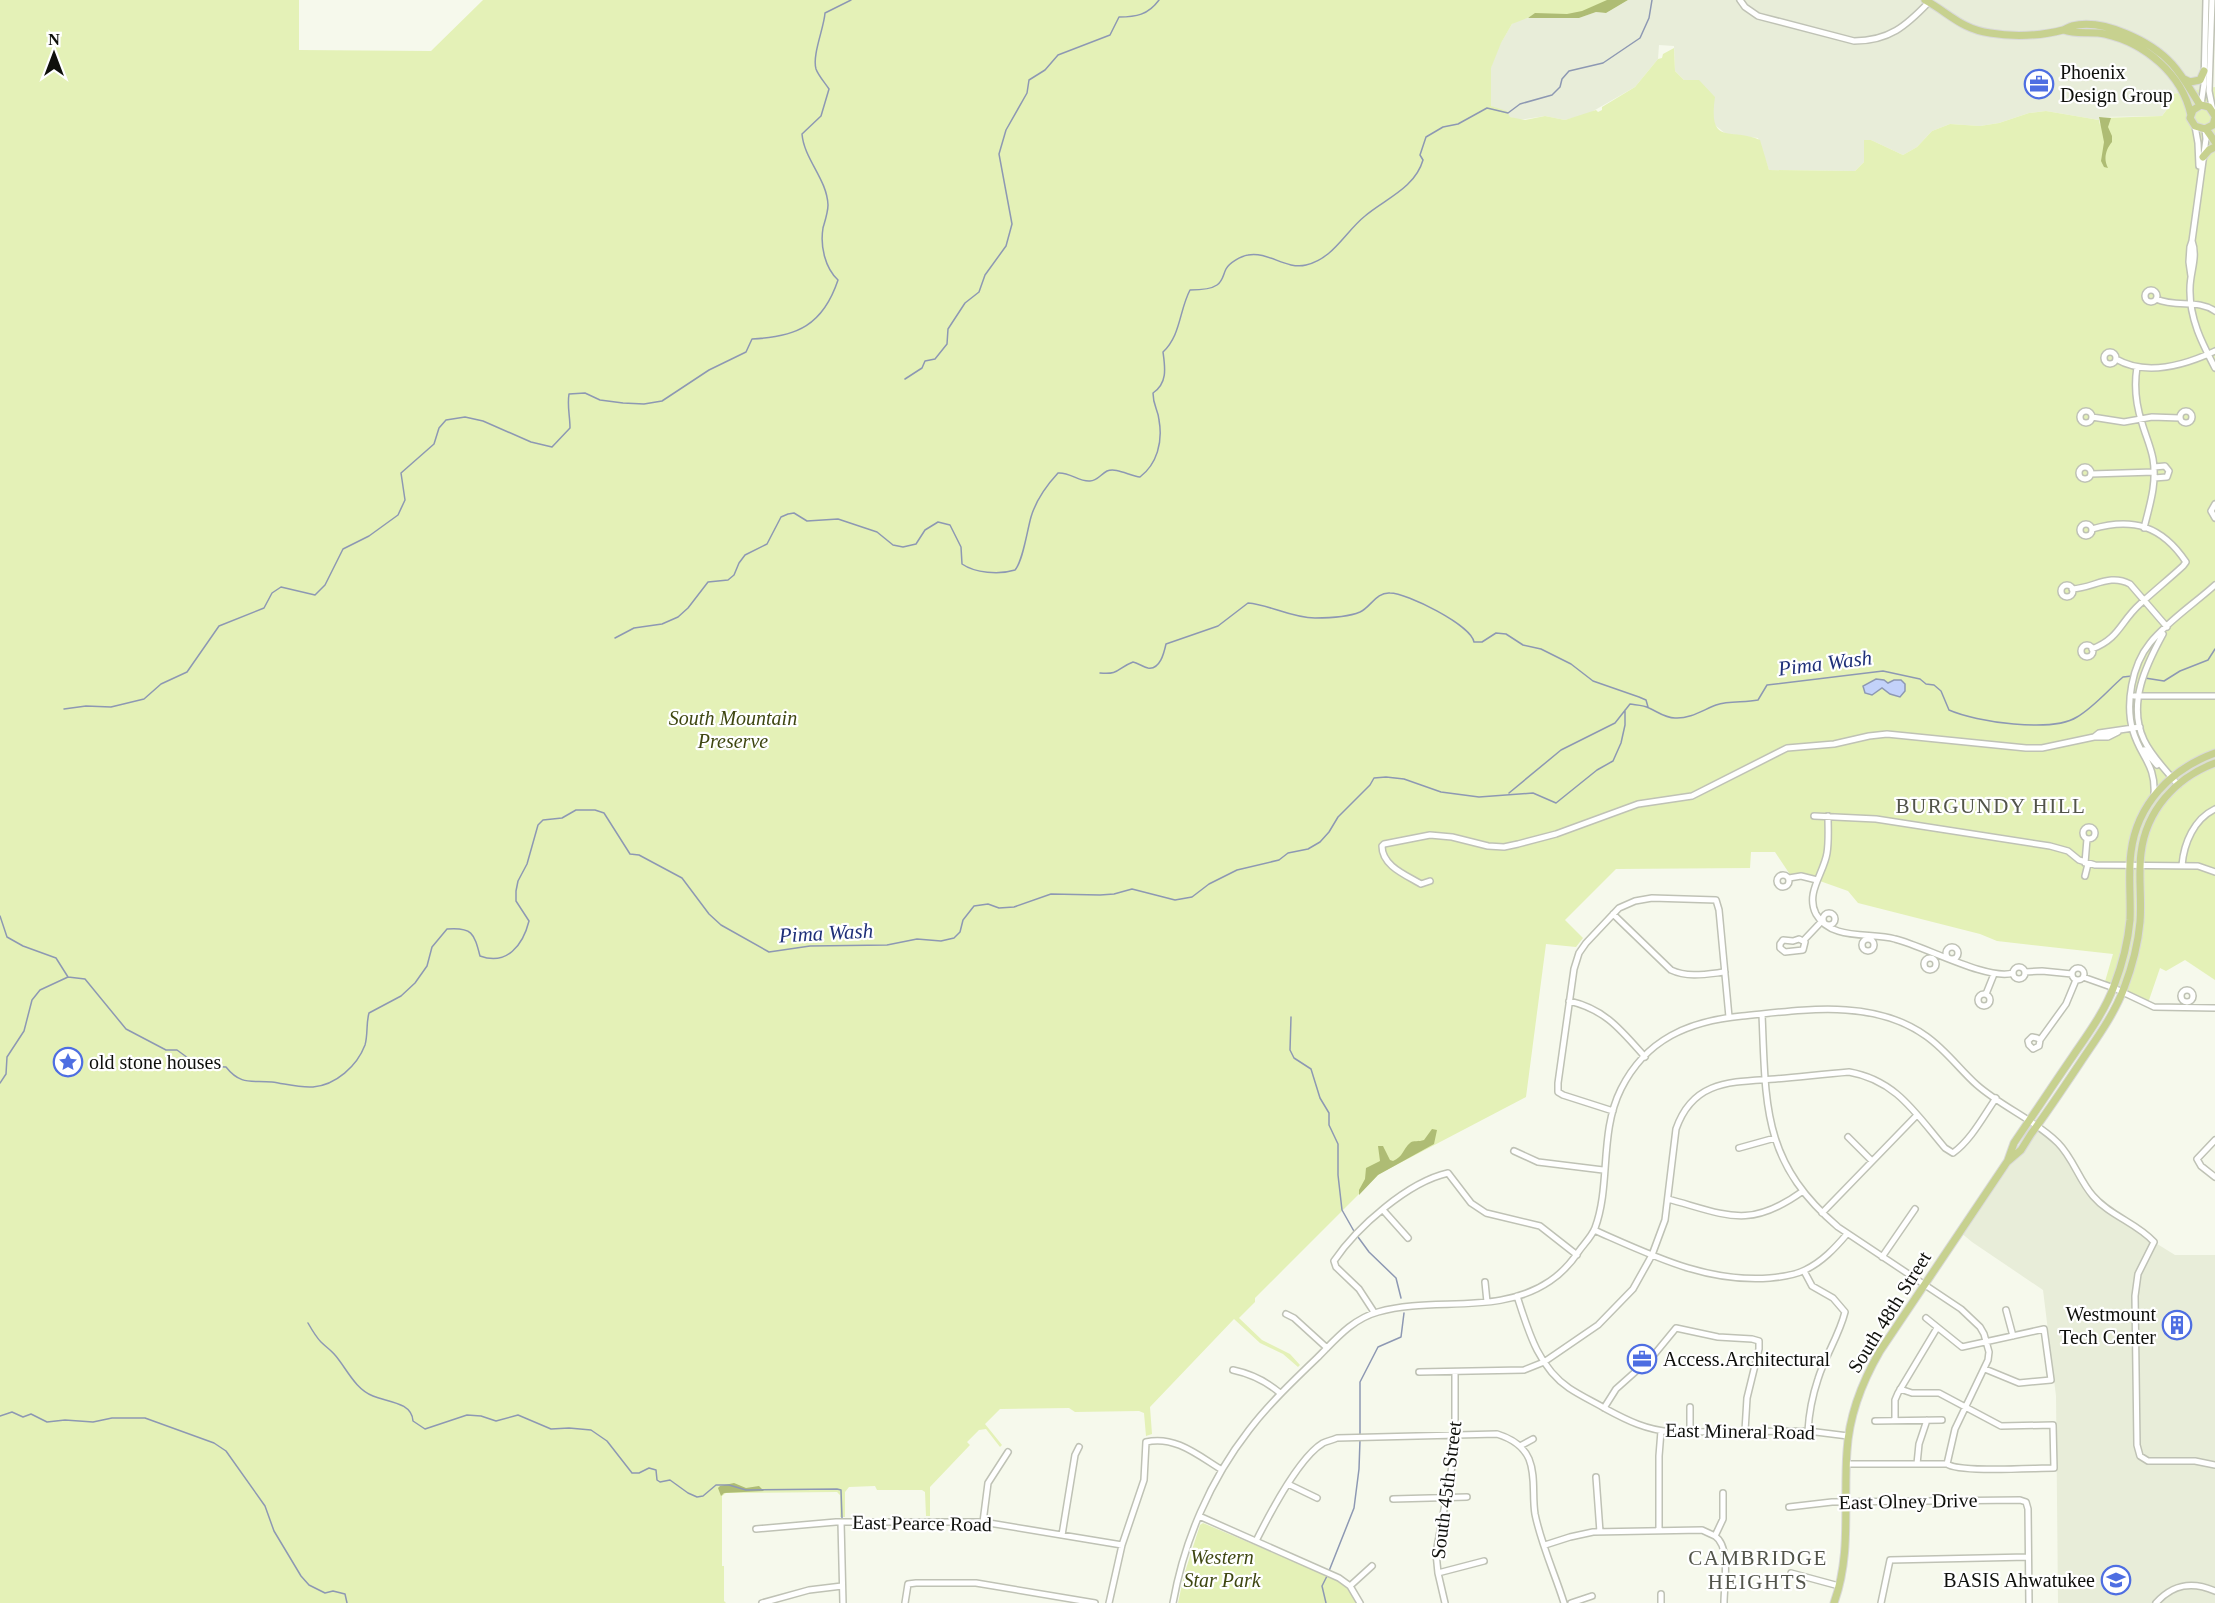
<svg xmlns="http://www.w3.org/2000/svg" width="2215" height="1603" font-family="Georgia,serif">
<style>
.built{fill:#e8edd9}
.green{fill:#e4f1b7}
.forest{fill:#aebc74}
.water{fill:#c3d2fa;stroke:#8d98b3;stroke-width:1.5}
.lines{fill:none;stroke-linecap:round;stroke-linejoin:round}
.stream{stroke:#8d98b3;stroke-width:1.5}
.minor-casing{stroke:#bfc2b5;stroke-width:8}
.major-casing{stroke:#d9d9d8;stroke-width:9}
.minor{stroke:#fff;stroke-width:5}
.major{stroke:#c7d18f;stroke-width:7}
.labels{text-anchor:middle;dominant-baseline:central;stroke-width:4.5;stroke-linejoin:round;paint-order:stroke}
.poi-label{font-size:20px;fill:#0f100c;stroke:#fff;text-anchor:start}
.park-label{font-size:20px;font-style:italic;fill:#3e4610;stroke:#fff}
.street-label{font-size:20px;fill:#0f100c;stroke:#fff}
.water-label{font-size:21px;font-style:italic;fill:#1f3079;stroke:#fff}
.neighbourhood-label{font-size:21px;letter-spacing:1.5px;fill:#52544a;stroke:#fff}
</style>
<rect width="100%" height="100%" fill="#f6f9ec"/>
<path class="built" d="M1628 0H2203V50L2207 89 2172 94 2174 99 2162 116 2099 117V120L2046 111 2029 113 1999 123 1980 126 1950 124 1932 131 1917 147 1903 155 1871 140 1864 162 1855 171 1769 170 1758 138 1726 134 1716 126 1684 80 1675 71 1674 46 1659 45 1658 59 1635 87 1588 114 1565 120 1545 116 1519 120 1510 117 1491 106V67L1499 46 1512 24 1520 19 1537 17 1579 18 1596 12 1606 13Z
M2033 1124 2053 1138 2091 1194 2154 1242 2175 1255H2215V1603H2058L2056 1396 2043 1290 1972 1242 1960 1232Z"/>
<path class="green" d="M0 0H299V50L431 51 483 0H1627L1609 11 1530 17 1512 24 1501 43 1491 68V106L1507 111 1510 117 1525 120 1545 116 1565 120 1596 110 1598 112 1602 110V107L1635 87 1658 59 1662 58 1663 54 1674 48 1675 71 1684 80H1699L1715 97C1708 147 1730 127 1760 140L1769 170 1855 171 1864 162V140H1871L1903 155 1917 147 1932 131 1950 124 1980 126 1999 123 2029 113 2046 111 2099 120 2100 125 2103 118 2162 116 2174 100 2172 94 2215 87V980L2185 960 2166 971 2160 968 2148 1003 2104 985 2113 954 1997 941 1980 934 1858 903 1848 891 1817 880 1791 876 1775 852H1751L1750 868 1616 869 1565 920 1583 938 1576 947 1546 944 1526 1097 1379 1174 1255 1298V1302L1239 1318 1262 1340 1290 1354 1300 1365 1298 1367 1283 1354 1260 1343 1234 1319 1150 1407 1152 1434 1146 1436 1144 1413 1139 1411 1075 1412 1069 1408 1000 1409 985 1424 1002 1445 1000 1447 986 1429 979 1430 967 1442 970 1445 930 1487V1516H926L925 1492 922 1490H877L875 1486 849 1487 845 1492V1517H840V1495L837 1492 726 1493 722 1496V1566H724V1601L726 1603H0Z
M1203 1523 1337 1580 1348 1588 1357 1603H1178L1184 1575 1200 1525Z"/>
<path class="forest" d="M1607 0H1628L1606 13 1596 12 1579 18H1528L1535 13 1567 14 1582 11Z
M2099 117 2111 118 2108 127 2112 136V142C2106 149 2103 159 2108 168L2104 167 2101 161 2104 142Z
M1432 1129 1437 1130 1434 1144 1378 1175 1359 1195V1190L1365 1179 1366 1168 1380 1161 1378 1146H1383L1390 1160 1393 1161C1403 1157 1403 1149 1410 1143 1413 1140 1419 1142 1424 1140Z
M734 1483 746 1488 759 1486 764 1491 724 1493 721 1496 718 1488 720 1486Z"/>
<path class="water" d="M1876 679 1884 680 1888 683 1894 680H1901L1905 684V691L1900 697 1890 694 1882 688 1872 695 1865 693 1863 686Z"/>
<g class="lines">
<path class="stream" d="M905 379 922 368 925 361 935 359 947 344 948 329 965 303 979 292 985 275 1006 246 1012 224 999 154 1006 130 1027 93 1029 80 1045 70 1058 55 1110 35 1119 17C1136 17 1148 15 1159 0
M615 638 634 628 662 624 678 617 688 608 708 582 728 580 734 575 739 563 745 555 767 544 781 517 788 514 794 513 807 521 838 519 877 532 893 545 903 547 916 544 925 530 938 522 950 525 961 547 962 564C975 573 999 575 1015 570 1023 561 1027 531 1031 517 1036 500 1046 486 1058 473 1070 472 1079 482 1090 481 1097 481 1101 474 1107 471 1116 467 1130 476 1140 477 1157 464 1163 442 1159 420 1158 409 1153 406 1153 393 1168 383 1165 367 1163 352 1181 335 1179 311 1190 290 1198 290 1210 290 1217 285 1223 281 1223 275 1226 269 1229 263 1241 256 1248 255 1268 251 1286 270 1306 265 1333 259 1345 232 1365 216 1385 199 1415 188 1423 160L1420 155 1426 137 1443 127 1458 124 1487 108 1508 113 1520 104 1552 95 1560 87 1562 79 1569 71 1603 63 1640 38 1649 18 1652 0
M1100 673C1120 675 1117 668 1133 662 1138 663 1143 667 1148 668 1160 670 1164 653 1166 644L1218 626 1248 603C1271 605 1291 618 1315 618 1328 618 1348 617 1360 612 1371 607 1376 592 1390 593 1407 593 1471 625 1474 642H1482L1496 633 1506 634 1523 645 1541 649 1571 664 1593 681 1639 697 1646 700 1648 707
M2145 678 2164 681 2180 671 2208 660 2215 649
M64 709 86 706 111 707 144 699 161 684 187 672 219 626 264 608 272 593 281 587 315 595 325 585 343 549 369 536 398 515 405 500 401 473 434 444 439 428 446 420 465 417 483 421 531 442 552 447 570 428C570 416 567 406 569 394L585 393 600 400 623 403 644 404 662 401 709 370 746 352 752 339C797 337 823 325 838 280 825 268 820 246 823 228 825 221 828 212 828 205 827 179 804 159 802 134L821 116 829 89C825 83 818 75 816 69 812 55 824 28 825 13L851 0
M1509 793 1561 750 1615 723 1630 704C1636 705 1644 705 1649 708 1658 712 1665 718 1675 718 1690 719 1703 710 1716 705 1730 700 1744 703 1758 700L1767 685 1883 671 1920 679 1926 684 1934 685 1941 691 1949 710C1976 722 2052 733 2077 717 2094 707 2108 690 2123 677L2132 676
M0 916 7 937 23 946 56 958 68 977
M1291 1017 1290 1050 1294 1058 1311 1069 1320 1098 1329 1113V1125L1338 1144V1175L1342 1210 1355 1233
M0 1083 6 1074 7 1057 24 1031 32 1000 40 990 68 977 85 979 126 1029 166 1050H177L199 1066 226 1067C241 1086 252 1080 272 1082 286 1084 300 1088 313 1087 336 1085 357 1066 365 1045 368 1035 366 1023 369 1013L401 996 415 983 427 966 432 947 447 929C472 927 474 933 480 956 507 966 523 945 529 921L516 901V891L518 881 527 864 538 825 543 820 562 818 576 810H595L604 813 630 854 639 855 682 878 709 914 721 925 769 952 810 946 887 945 917 939 941 941 954 938 960 932 963 920 974 906 988 904 999 908 1014 907 1051 894 1100 895 1114 894 1132 889 1175 900 1192 897 1209 884 1237 870 1279 860 1288 853 1308 849 1320 842 1329 832 1338 817 1370 785 1374 778 1386 777 1404 779 1441 792 1479 797 1533 793 1556 803 1597 770 1613 761 1621 743 1625 725V710
M1358 1237 1369 1252 1396 1278 1401 1298
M308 1323C312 1330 316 1337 321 1342 326 1347 331 1350 335 1355 347 1369 355 1389 373 1396 387 1402 412 1402 413 1421L425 1429 467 1415 481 1416 496 1421 518 1415 551 1429 569 1428 591 1430 607 1441 632 1473H639L649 1468 656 1470 657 1480 660 1482 670 1480 688 1493 697 1497 703 1496 716 1485H729L746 1490 837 1489 841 1490 842 1518
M0 1416 12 1412 23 1417 31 1414 47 1422 65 1420 93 1422 112 1418H145L214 1443 226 1451 265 1506 274 1531 301 1576 309 1585 325 1593 333 1591 345 1594 347 1603
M1360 1436V1382L1378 1347 1401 1337 1404 1313
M1329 1571 1354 1508 1359 1469 1360 1440
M1326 1603 1322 1586 1327 1576"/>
<g class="minor-casing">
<path id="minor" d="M1740 0 1745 7 1758 16 1854 41C1889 41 1906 26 1929 2
M2212 0 2209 91 2213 111
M2201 105 2204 84 2206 0
M2195 126 2198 143 2199 166
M2192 241C2198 257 2190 272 2190 288 2189 318 2202 343 2215 368
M2191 276 2189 262 2190 247 2192 241 2206 139 2205 129
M2145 296a6 6 0 1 1 12 0a6 6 0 1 1-12 0Z
M2156 299C2177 308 2198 299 2215 311
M2104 358a6 6 0 1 1 12 0a6 6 0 1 1-12 0Z
M2116 359C2147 377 2185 365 2215 351
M2137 367C2134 386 2136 405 2142 423 2145 434 2151 447 2153 459 2157 483 2150 504 2144 528
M2080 417a6 6 0 1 1 12 0a6 6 0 1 1-12 0Z
M2180 417a6 6 0 1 1 12 0a6 6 0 1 1-12 0Z
M2092 417 2124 422 2152 417 2180 418
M2154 467 2165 466 2169 471 2167 477 2154 478
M2079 473a6 6 0 1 1 12 0a6 6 0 1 1-12 0Z
M2091 474 2154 472
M2215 504 2211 511 2215 518
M2080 530a6 6 0 1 1 12 0a6 6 0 1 1-12 0Z
M2092 529C2133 517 2162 526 2186 562L2183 566C2169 579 2154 591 2140 604 2120 622 2120 638 2092 649
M2061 591a6 6 0 1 1 12 0a6 6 0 1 1-12 0Z
M2072 589C2094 588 2109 573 2130 584L2167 627
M2163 634C2146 665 2127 704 2144 740 2152 757 2166 770 2178 785
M2081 651a6 6 0 1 1 12 0a6 6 0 1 1-12 0Z
M2134 696H2215
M2094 737H2108L2118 732
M2144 750 2157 765
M2154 795C2156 764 2141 758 2133 731 2125 704 2132 665 2150 643 2168 621 2194 604 2215 585
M1814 816 1876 819 2050 846 2068 851 2079 860 2095 865 2198 866 2215 872
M1828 816C1828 828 1829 841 1827 853 1824 873 1805 893 1816 914 1831 941 1870 932 1895 939 1924 946 1988 981 2013 973
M2083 833a6 6 0 1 1 12 0a6 6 0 1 1-12 0Z
M2085 863 2087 839
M2182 865C2184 843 2194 819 2215 809
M1777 881a6 6 0 1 1 12 0a6 6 0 1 1-12 0Z
M2085 876 2088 864
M1789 878 1801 876 1817 880
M1430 881 1421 884C1406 875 1382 866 1382 846L1384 844 1430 835 1452 837 1488 846 1504 847 1518 844 1556 834 1638 804 1692 796 1787 748 1834 744 1869 736 1887 734 2026 748H2042L2094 737 2099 733 2140 727
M1823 919a6 6 0 1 1 12 0a6 6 0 1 1-12 0Z
M1613 914 1671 970C1688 978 1707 974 1725 972
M1799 939 1805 942 1803 950 1785 952 1780 948V944L1783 940 1793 941Z
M1862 945a6 6 0 1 1 12 0a6 6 0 1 1-12 0Z
M1804 940 1822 921
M1946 953a6 6 0 1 1 12 0a6 6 0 1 1-12 0Z
M1924 964a6 6 0 1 1 12 0a6 6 0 1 1-12 0Z
M2013 973a6 6 0 1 1 12 0a6 6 0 1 1-12 0Z
M2072 974a6 6 0 1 1 12 0a6 6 0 1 1-12 0Z
M2025 972 2042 971 2072 974
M2083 977 2114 988 2154 1007 2215 1008
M2181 996a6 6 0 1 1 12 0a6 6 0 1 1-12 0Z
M1986 994 1994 974
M1978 1000a6 6 0 1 1 12 0a6 6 0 1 1-12 0Z
M1569 1001C1605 1009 1621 1030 1645 1057
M1762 1014C1766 1106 1762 1162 1838 1227L1961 1309 1980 1327 1984 1334 1989 1352 1988 1360 1955 1429 1947 1464
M2040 1040 2037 1038 2032 1037 2028 1041 2029 1045 2033 1049 2039 1046 2040 1040 2066 1004 2076 980
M1613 1111 1563 1095 1558 1092V1083L1574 969 1579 953 1586 943 1619 908 1635 901 1652 898 1716 900 1719 910 1729 1017
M1848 1137 1872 1161
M2215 1140 2197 1159 2201 1166 2215 1177
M1739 1148 1775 1138
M1514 1151 1538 1162 1603 1170
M1668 1199C1727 1215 1749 1230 1803 1191
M1383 1210 1408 1238
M1822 1213 1917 1115
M1594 1230C1651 1255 1706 1283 1770 1278 1781 1277 1795 1275 1805 1270 1822 1262 1835 1248 1847 1234
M1882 1257 1915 1209
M1804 1271 1812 1286 1833 1298 1845 1312C1839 1336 1825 1356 1818 1379 1812 1397 1809 1413 1808 1431
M1485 1282 1487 1302
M1517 1296C1528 1330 1538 1367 1569 1388 1581 1396 1594 1402 1606 1409 1628 1421 1647 1430 1672 1432L1808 1431 1848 1436
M2006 1310 2013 1336
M1374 1312 1359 1289 1336 1267 1334 1261C1357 1227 1408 1182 1448 1173L1471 1203 1486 1213 1540 1226 1577 1255
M1286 1314 1294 1318 1327 1348
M1926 1318 1962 1347 2044 1329 2051 1380 2019 1383 1985 1369
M1233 1370C1252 1374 1266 1381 1280 1393
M1419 1372 1524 1370 1544 1362 1598 1325 1633 1289 1652 1255 1665 1220 1676 1129C1693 1080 1731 1082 1775 1079 1799 1077 1824 1074 1849 1072 1896 1080 1916 1114 1945 1148L1953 1153C1971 1140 1983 1117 1996 1098
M1604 1408 1616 1389 1653 1356 1676 1328 1718 1337 1752 1339 1759 1341V1349L1747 1398 1745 1431
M1895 1420V1400L1898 1393 1937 1328
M1875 1421 1942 1420
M1690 1432V1407
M1520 1446 1533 1439
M1846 1464H1947C1960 1473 2034 1468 2054 1468L2053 1425 2001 1426 1939 1393H1912L1900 1389
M1917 1464 1919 1444 1927 1420
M1596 1477 1600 1532
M1288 1484 1317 1498
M1723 1493V1519L1715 1536C1731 1547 1724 1585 1724 1603
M1393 1499 1467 1497
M1789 1507 1832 1502 2020 1500 2026 1502 2028 1509 2029 1603
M1199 1516 1339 1578 1350 1586 1360 1603
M841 1522 843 1603
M983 1522 988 1483 1008 1452
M756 1529 836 1522H983L1122 1545
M1659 1531V1456L1661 1431
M1062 1535 1075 1455 1079 1447
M1256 1541C1269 1515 1298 1458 1323 1443 1327 1441 1333 1440 1337 1438L1497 1434C1510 1438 1523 1445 1529 1459 1536 1476 1532 1496 1535 1514 1541 1544 1555 1574 1564 1603
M1545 1545 1570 1537 1593 1532 1702 1530 1715 1536
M1438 1573 1484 1561
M1791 1573 1839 1586
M1350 1586 1372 1566
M762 1603 809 1590 842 1586
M905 1603 908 1584 916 1583H976L1095 1603
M1109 1603 1122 1545 1144 1480 1146 1442C1175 1435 1199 1456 1222 1470
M1173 1603C1184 1541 1210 1480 1249 1430 1269 1404 1293 1381 1317 1358 1335 1340 1352 1319 1378 1312 1434 1296 1499 1316 1550 1281 1562 1273 1571 1263 1579 1251 1584 1244 1592 1236 1595 1228 1611 1185 1599 1133 1621 1089 1646 1039 1689 1021 1742 1016 1803 1010 1873 998 1926 1036 1946 1050 1960 1070 1977 1085 2002 1107 2035 1120 2058 1143 2073 1158 2079 1180 2093 1196 2110 1216 2137 1223 2154 1242L2138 1274 2135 1296 2137 1445 2140 1456 2148 1461H2195L2215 1465
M1445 1603 1438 1573 1436 1553 1455 1450V1372
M1571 1603 1592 1596
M1661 1603V1594
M1881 1603 1890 1560 2028 1557
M2156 1603C2173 1584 2192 1581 2215 1591"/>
</g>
<g class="major-casing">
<path id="major" d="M1925 0C1949 13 1961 29 1990 33 2013 37 2041 36 2063 30 2066 29 2069 27 2072 26 2103 18 2151 41 2172 64 2183 76 2191 91 2200 105
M2064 30C2076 35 2092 31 2105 34 2145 43 2182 74 2191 115
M2184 79 2190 82 2200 80 2204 71
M2215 116 2209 107 2201 105 2193 110 2190 118 2195 126 2205 129 2213 125 2215 118
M2206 129 2215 142
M2203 157 2209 150 2215 147
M2008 1160 2014 1143C2034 1114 2053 1085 2073 1056 2088 1034 2105 1011 2114 986 2122 965 2128 942 2130 920 2131 897 2128 874 2131 852 2137 804 2171 769 2215 753
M1834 1603C1852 1553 1843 1503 1847 1451 1849 1415 1862 1382 1880 1351L2007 1162 2021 1150 2031 1134C2048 1111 2064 1087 2080 1063 2096 1039 2114 1015 2124 988 2132 967 2138 944 2140 922 2142 899 2138 876 2141 853 2146 811 2175 778 2215 763"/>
</g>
<use href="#minor" class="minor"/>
<use href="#major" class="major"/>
</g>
<defs>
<g id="office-ring" transform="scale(1.5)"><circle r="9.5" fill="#fff" stroke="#4e6ee2" stroke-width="1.5"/><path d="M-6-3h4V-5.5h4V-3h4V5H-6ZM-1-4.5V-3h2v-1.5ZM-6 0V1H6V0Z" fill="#4e6ee2"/></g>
<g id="sight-ring" transform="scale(1.5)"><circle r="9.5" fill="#fff" stroke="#4e6ee2" stroke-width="1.5"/><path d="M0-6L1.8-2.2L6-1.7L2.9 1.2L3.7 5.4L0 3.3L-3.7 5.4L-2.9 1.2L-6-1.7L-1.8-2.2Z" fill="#4e6ee2"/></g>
<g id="building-ring" transform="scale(1.5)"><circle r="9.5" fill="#fff" stroke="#4e6ee2" stroke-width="1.5"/><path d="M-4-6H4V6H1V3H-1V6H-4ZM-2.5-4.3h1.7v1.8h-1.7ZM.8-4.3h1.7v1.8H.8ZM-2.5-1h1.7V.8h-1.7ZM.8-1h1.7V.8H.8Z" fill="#4e6ee2"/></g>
<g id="school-ring" transform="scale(1.5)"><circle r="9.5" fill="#fff" stroke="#4e6ee2" stroke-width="1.5"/><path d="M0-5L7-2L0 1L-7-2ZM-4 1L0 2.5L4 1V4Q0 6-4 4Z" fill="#4e6ee2"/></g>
</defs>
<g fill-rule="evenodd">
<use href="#office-ring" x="2039" y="84"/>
<use href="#sight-ring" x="68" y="1062"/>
<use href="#building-ring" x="2177" y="1325"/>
<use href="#office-ring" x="1642" y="1359"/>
<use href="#school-ring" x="2116" y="1580"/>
</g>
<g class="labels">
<g class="poi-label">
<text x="2060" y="72">Phoenix<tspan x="2060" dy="23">Design Group</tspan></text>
<text x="89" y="1062">old stone houses</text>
<text x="2156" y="1314" text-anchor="end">Westmount<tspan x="2156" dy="23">Tech Center</tspan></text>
<text x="1663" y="1359">Access.Architectural</text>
<text x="2095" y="1580" text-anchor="end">BASIS Ahwatukee</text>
</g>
<g class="park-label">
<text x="733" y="718">South Mountain<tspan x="733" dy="23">Preserve</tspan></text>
<text x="1222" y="1557">Western<tspan x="1222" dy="23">Star Park</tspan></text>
</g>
<g class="street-label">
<text transform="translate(1889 1312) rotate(-58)">South 48th Street</text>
<text transform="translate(1740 1431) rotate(1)">East Mineral Road</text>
<text transform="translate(1446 1490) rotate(-83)">South 45th Street</text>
<text transform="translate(1908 1501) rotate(-1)">East Olney Drive</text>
<text transform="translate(922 1523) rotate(1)">East Pearce Road</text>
</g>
<g class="water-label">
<text transform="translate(1825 663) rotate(-7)">Pima Wash</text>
<text transform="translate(826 933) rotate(-3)">Pima Wash</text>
</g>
<g class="neighbourhood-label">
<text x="1991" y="806">BURGUNDY HILL</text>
<text x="1758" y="1558">CAMBRIDGE<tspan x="1758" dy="24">HEIGHTS</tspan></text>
</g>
</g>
<g transform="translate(54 54)" stroke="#ffffff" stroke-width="4.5" paint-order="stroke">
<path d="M0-4.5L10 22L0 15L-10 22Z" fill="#0f100c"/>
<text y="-9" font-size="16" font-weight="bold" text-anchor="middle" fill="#0f100c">N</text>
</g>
</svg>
